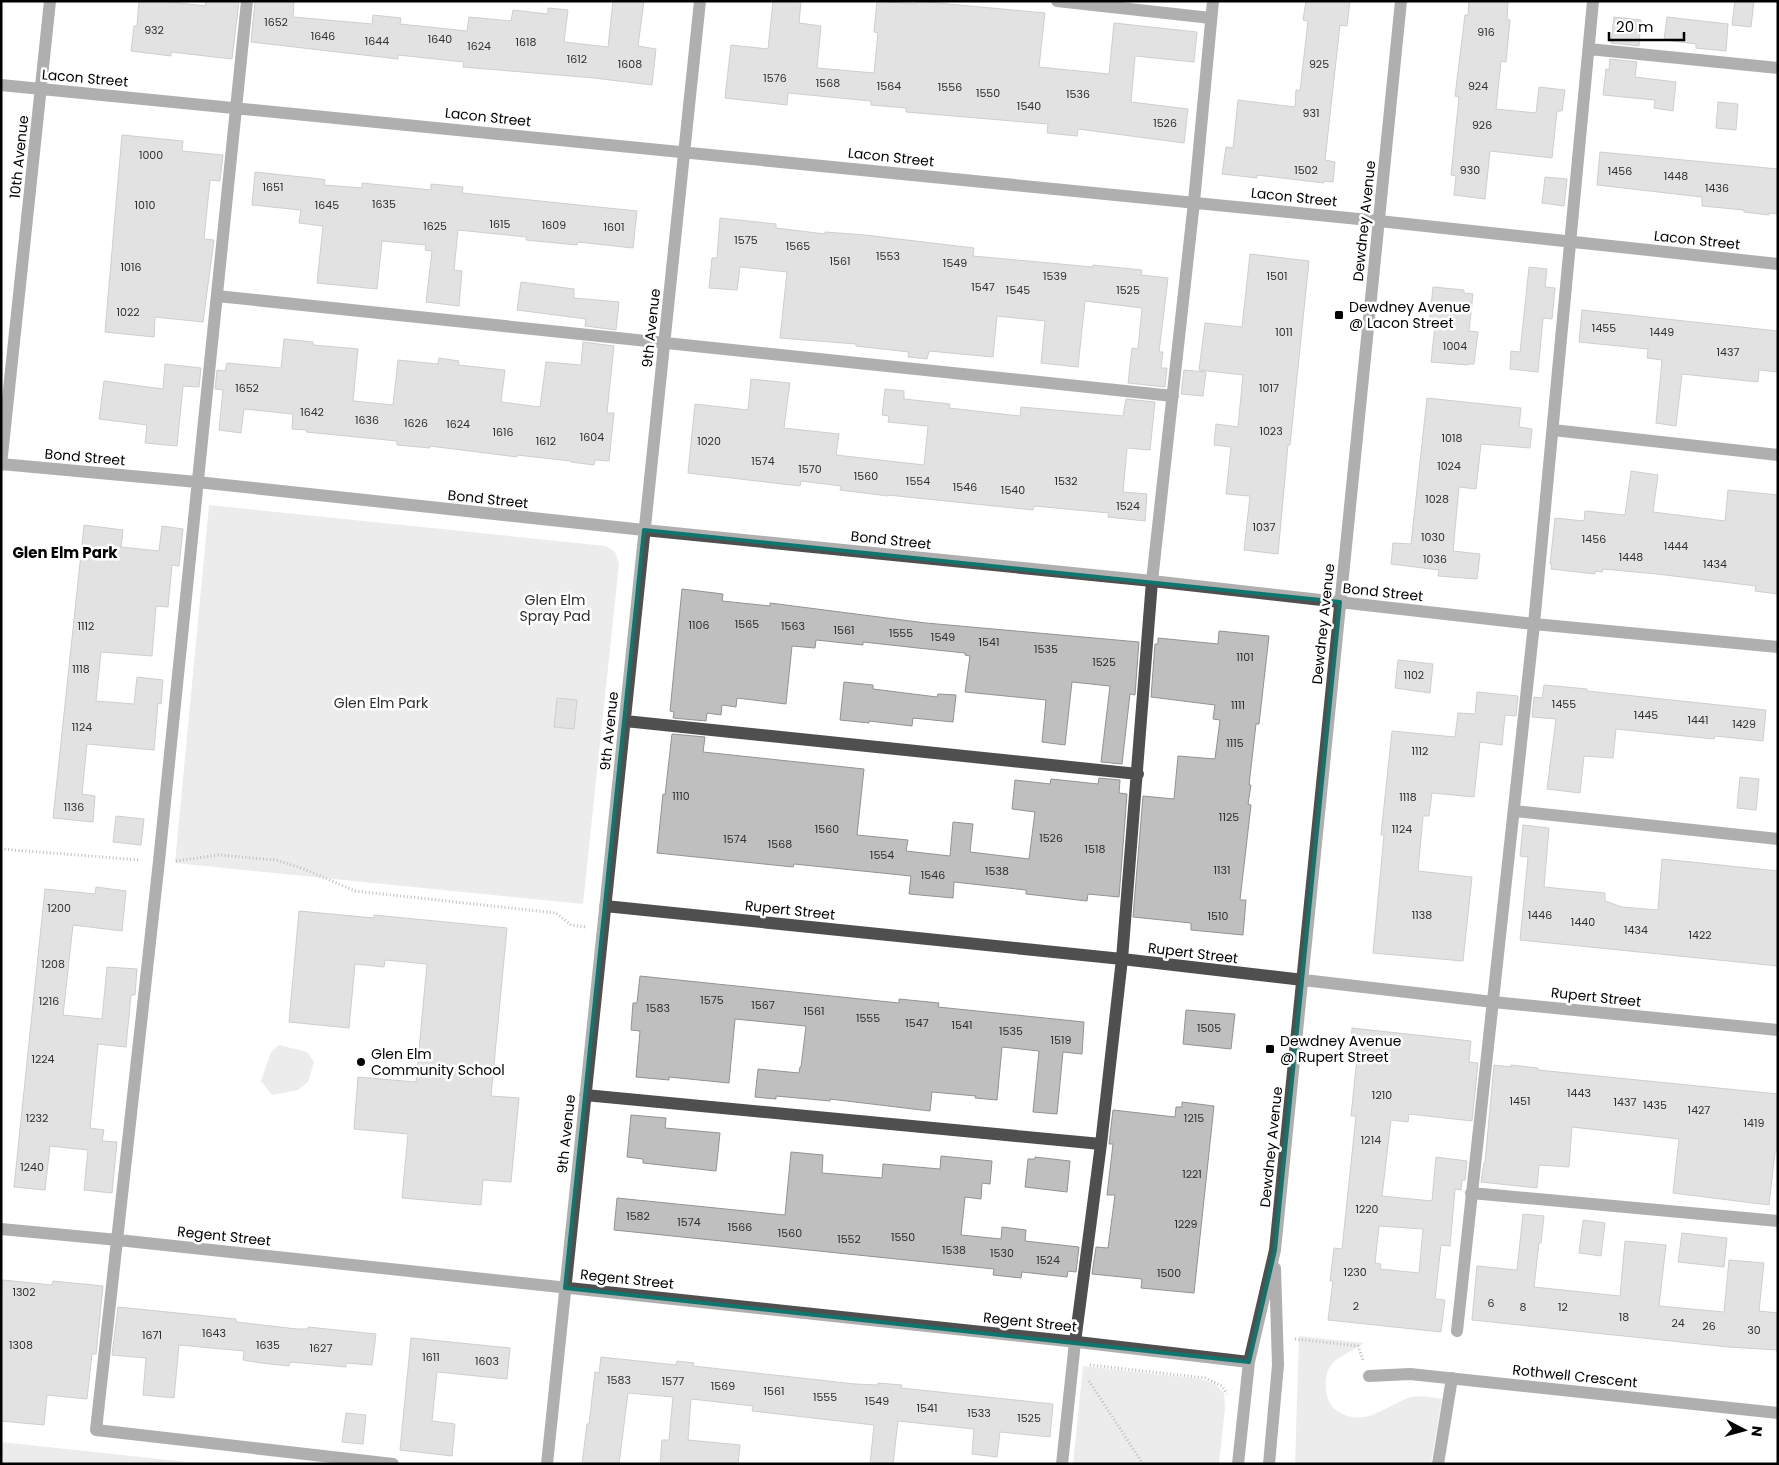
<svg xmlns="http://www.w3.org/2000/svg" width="1779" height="1465" font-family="Poppins,sans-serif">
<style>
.green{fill:#d6d6d6}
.building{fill:#bfbfbf;stroke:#939393;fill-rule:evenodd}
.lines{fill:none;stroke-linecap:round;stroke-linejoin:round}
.path{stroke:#717171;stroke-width:3;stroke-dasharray:1 2.5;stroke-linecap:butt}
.minor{stroke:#4f4f4f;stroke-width:12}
.marked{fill:none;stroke:#0f766e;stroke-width:4;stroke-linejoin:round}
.poi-dot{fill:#000;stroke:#fff;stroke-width:2}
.labels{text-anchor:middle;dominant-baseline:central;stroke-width:5;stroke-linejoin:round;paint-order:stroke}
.number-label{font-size:11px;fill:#303030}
.street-label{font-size:14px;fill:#000;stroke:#fff}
.poi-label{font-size:14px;fill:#000;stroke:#fff;text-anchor:start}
.park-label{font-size:14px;fill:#2d2d2d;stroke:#fff}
.neighbourhood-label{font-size:15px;font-weight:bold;fill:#000;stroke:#fff}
</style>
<rect width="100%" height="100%" fill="#fff"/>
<path class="green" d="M209 505 606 546 615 552 619 564 583 904 175 863Z
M279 1045 307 1052 314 1062 308 1082 298 1090 272 1095 261 1081 271 1052Z
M1299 1336 1364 1343C1342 1359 1324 1357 1326 1390 1327 1399 1331 1408 1339 1412 1366 1428 1386 1405 1411 1397 1421 1395 1432 1397 1442 1399L1431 1464H1295Z
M1083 1366 1200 1379 1215 1384 1224 1393 1225 1408 1219 1464H1073Z
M1 1442 206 1464H1Z"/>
<path class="building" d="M139 1H163L205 6 206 1H239L232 59 171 52V56L131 51 134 26H137Z
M255 1H294L293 17 372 24 373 15 401 18 400 24 467 31 469 17 511 21 513 10 548 14V8L568 10 564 42 608 47 613 1H644L638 46 656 49 652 85 594 78 463 67 464 62 398 55V59L251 42Z
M773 1H801L799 23 821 26 817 68 874 73 878 33 874 32 877 1 916 4V1L1045 13 1039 67 1109 74 1114 23 1197 32 1194 62 1135 56 1131 102 1188 109 1184 143 1078 129 1077 136 1047 133 1048 124 906 112V108L871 105V101L788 93 787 105 725 98 731 45 768 49Z
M1306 1H1350L1347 26 1340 25 1325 160 1335 162 1333 182 1324 181V183L1257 175V178L1222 174 1226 147 1233 148 1238 100 1295 107 1296 90 1300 91 1308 21 1303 20Z
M1469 1H1508L1507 19 1510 20 1506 62 1501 61 1496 109 1536 113 1539 87 1565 90 1562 111H1557L1552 158 1490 151 1485 199 1454 195 1456 176 1451 175 1459 97 1455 96 1465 15H1468Z
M1735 1H1754L1751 27 1732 25Z
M1614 17 1641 20 1639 46 1611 43Z
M1667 17 1728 24 1726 51 1696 48V44L1664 40Z
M1610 59 1637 62 1635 77 1676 82 1673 111 1654 108 1655 100 1603 95 1606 69 1609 70Z
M1718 102 1738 104 1736 130 1716 128Z
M122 135 183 141 182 151 223 155 220 181 210 180 204 239 214 240 203 322 155 317 154 337 105 332Z
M1600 152 1778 169V214L1769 213V215L1744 212V210L1702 206V197L1597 185Z
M255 172 321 179 325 180 324 185 362 188V183L431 190V184L463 187 462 193 637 211 633 248 578 242 577 245 526 240 527 237 458 230 454 270 462 271 459 306 426 302 432 251 425 250 426 245 382 241 377 289 317 283 323 226 299 223 301 210 252 205Z
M1545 177 1567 179 1564 206 1542 203Z
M720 218 776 224V228L825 234V232L865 235 974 248 973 256 1093 267V265L1142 270 1141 275 1168 278 1159 352H1163L1161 368H1167L1165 387 1128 383 1132 348 1138 349 1142 308 1085 301 1078 367 1041 363 1045 321 997 316 993 357 929 351 927 359 908 357 909 352 856 346V344L780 338 787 272 740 267 737 290 709 288 712 258H717Z
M1250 254 1309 261 1290 445H1288L1278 554 1244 550 1250 496 1226 494 1231 447 1214 445 1216 424 1238 427 1243 375 1199 370 1205 323 1242 327Z
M1529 267 1547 269 1545 287 1555 288 1552 319 1543 318 1538 372 1510 369 1511 351 1520 352Z
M521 282 574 289V298L619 302 616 330 585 326 586 319 517 310Z
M1433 287 1464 290V293L1473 294 1469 331 1478 332 1474 364H1468V365L1431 362 1435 325H1429Z
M1582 310 1778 331V372L1759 370 1758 382 1682 374 1676 426 1656 423 1662 360 1647 358 1648 349 1579 342Z
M284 339 313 342V345L358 349 353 401 393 405 398 360 438 364 439 358 459 361 458 365 505 370 501 402 540 407 546 362 581 365 583 342 614 346 607 413H614L609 461 595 460 594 465 571 462V461L517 455V457L430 446V448L397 445V441L306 432 307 430 292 429 293 414 244 409 241 433 219 430 223 390 215 389 217 370 225 371 227 363 281 368Z
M165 364 201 368 199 387 183 386 177 446 145 443 147 425 99 419 104 381 163 389Z
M1184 370 1206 372 1203 396 1181 394Z
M751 379 790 383 784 428 839 434 836 455 924 465 928 426 888 422 889 416 882 415 885 389 904 391V399L950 404 949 408 1020 416 1021 407 1123 416 1126 399 1155 402 1150 450 1127 448 1123 492 1147 494 1145 521 1108 517 1109 513 1034 506 1033 510 888 495V496L840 490 841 486 801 481 800 486 688 473 695 404 748 410Z
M1427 398 1521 408 1519 427 1532 429 1530 448 1481 444 1476 489 1459 487 1453 551 1480 554 1477 579 1438 576 1439 570 1391 564 1393 543 1411 544Z
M1631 471 1658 475 1653 512 1725 521 1728 490 1778 495V594L1755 591 1756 586 1657 574 1603 569 1602 572 1595 571V574L1551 569 1552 564H1550L1555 518 1584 521 1585 511 1625 515Z
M84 525 123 530 121 547 159 551 162 526 183 529 179 566 172 565 168 607 156 606 152 656 101 652 96 701 134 704 137 677 163 680 161 704 158 703 154 750 87 744 82 794 95 796 93 822 53 818Z
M682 589 723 594 722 601 770 606V603L926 623 1139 642 1135 695 1130 694 1122 764 1101 762 1110 686 1072 682 1065 745 1042 742 1046 700 965 692 970 656 965 655V653L918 648 863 642V645L816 640 815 648 792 646 786 704 737 698 736 707 722 705 721 715 707 713 706 721 673 718 674 712 670 711Z
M1219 631 1269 636 1259 724H1256L1249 785H1251L1248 804 1251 805 1240 900H1246L1243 935 1191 930V923L1133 917 1143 796 1174 799 1178 756 1215 759 1220 720 1213 719 1215 705 1151 697 1155 644H1158V638L1218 644Z
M1398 660 1433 664 1430 693 1395 688Z
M844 682 873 685V689L937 697 938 694 956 695 953 722 913 718 912 726 869 721V723L840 720Z
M1544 685 1587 689V691L1766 710 1763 741 1715 736 1714 739 1616 729 1613 758 1584 756 1580 793 1547 789 1556 719 1532 717 1534 697 1542 698Z
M1477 692 1518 696 1516 716 1505 715 1502 745 1480 742 1474 797 1432 793 1429 816H1423L1418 871 1472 877 1463 961 1373 953 1384 835H1381L1392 731 1455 737 1458 713 1475 714Z
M557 698 577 700 574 729 554 727Z
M672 734 705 737 703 752 864 769 857 835 908 840 906 851 950 856 953 822 973 824 970 852 1029 859 1035 812 1012 809 1015 780 1050 784 1051 779 1098 784 1099 778 1120 780 1119 793 1127 794 1119 897 1088 894 1087 901 1026 894V890L954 882 953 898 909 894 911 876 794 864 793 867 657 853 663 794 665 795Z
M1740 777 1759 779 1756 810 1737 808Z
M116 816 144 819 141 845 113 842Z
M1523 825 1549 828 1544 887 1605 893V901L1622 907 1658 910 1662 859 1778 871V966L1520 940 1528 857 1520 856Z
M96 887 126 891 122 931 73 925 63 1015 102 1019 107 967 137 969 135 995H131L126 1047 98 1044 90 1128 104 1130 102 1141 117 1142 112 1193 84 1190 88 1150 50 1146 45 1190 14 1187 45 889 95 894Z
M299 911 374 918V915L507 928 491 1096 519 1098 511 1182 483 1180 481 1205 402 1198 408 1134 354 1129 358 1077 416 1082 427 964 385 960 384 967 355 964 349 1028 289 1022Z
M640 976 899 1003V999L939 1003 938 1007 1084 1022 1082 1054 1063 1052 1057 1114 1033 1112 1039 1051 1002 1047 997 1100 975 1098 976 1096 932 1092 930 1111 830 1099V1101L776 1096V1099L755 1097 758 1069 799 1073 800 1067H801L806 1026 735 1019 729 1083 669 1077V1080L636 1077 640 1031 631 1030 633 1003H637Z
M1186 1010 1235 1014 1231 1049 1183 1044Z
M1352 1028 1471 1041 1469 1062 1478 1063 1472 1121 1409 1114 1408 1122 1391 1120 1382 1196 1432 1201 1436 1157 1467 1161 1465 1180H1462L1461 1190 1455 1189 1450 1246 1441 1245 1435 1299 1445 1300 1441 1332 1328 1320 1333 1281H1330L1334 1248 1342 1249 1356 1116H1351L1357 1058H1350ZM1379 1226 1423 1229 1419 1273 1380 1269 1381 1264 1375 1263Z
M1494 1065 1511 1067V1065L1538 1068V1070L1778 1094V1152H1775L1769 1205 1673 1193 1679 1139 1572 1127 1569 1167 1539 1165 1537 1188 1481 1182 1484 1163H1485Z
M1182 1102 1214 1106 1194 1293 1141 1288 1142 1279 1092 1274 1096 1247 1108 1248 1115 1195H1107L1113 1144H1109L1113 1110 1175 1117 1176 1107H1182Z
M631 1115 666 1118 665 1128 720 1133 716 1171 643 1163V1159L627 1157Z
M791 1152 823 1155 822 1173 882 1178 883 1164 940 1169 941 1156 992 1161 990 1184 982 1183 981 1199 965 1197 961 1235 1001 1239 1002 1227 1026 1230 1025 1241 1079 1247 1076 1272 1068 1271 1067 1277 1022 1272 1021 1278 993 1275 994 1269 614 1230 617 1198 785 1215Z
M1035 1157 1070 1161 1067 1192 1025 1187 1028 1159H1035Z
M1523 1214 1544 1216 1541 1243H1539L1534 1287 1620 1296 1625 1241 1666 1245 1659 1306 1724 1312 1729 1260 1764 1263 1759 1311 1778 1313V1350L1728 1347 1472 1320 1477 1266 1517 1270Z
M1583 1220 1605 1223 1601 1256 1579 1253Z
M1682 1233 1727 1238 1724 1267 1678 1262Z
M3 1280 52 1285 53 1281 103 1286 96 1354H92L87 1399 47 1395 44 1425 1 1421V1300Z
M118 1307 236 1319V1322L297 1329H308V1327L376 1334 372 1365 346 1363V1367L290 1362 289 1366 261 1363 243 1360 244 1351 179 1345 174 1398 143 1395 146 1358 112 1355Z
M411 1338 510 1348 507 1379 437 1372 432 1421 455 1424 452 1456 400 1450Z
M601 1357 676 1365 677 1361 694 1363 693 1366 855 1384 878 1385V1383L902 1385 901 1388 1053 1404 1050 1437 1000 1432 997 1457 972 1454 974 1429 898 1421 893 1464H870L874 1425 752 1411 753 1406 691 1399 688 1440 740 1445 738 1464H660L662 1440H669L673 1397 628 1393 619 1464H582L587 1424H589L595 1372 599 1373Z
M346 1413 366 1415 363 1444 342 1442Z"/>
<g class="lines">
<path class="path" d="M1 849 140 860
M176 861 218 855 276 860 304 869 355 891 556 913 571 925 585 927
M1295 1339 1358 1346 1363 1360
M1090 1365 1205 1378 1222 1386 1227 1394
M1089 1381 1143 1464"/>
<path class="minor" d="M247 1 159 861 96 1430 393 1464
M1057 1 1211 18
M1589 49 1778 68
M1 85 1379 221 1778 264
M217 296 1173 396
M1553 430 1778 455
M1 464 197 482 644 530 1152 581 1534 624 1778 647
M1 465 50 1
M625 721 1138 774
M1515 811 1778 839
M605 906 1122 959 1493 1002 1778 1030
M585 1095 1101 1144
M1471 1193 1778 1221
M1 1229 118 1240 1086 1343 1249 1362
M1457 1331 1534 624 1593 1
M1369 1376 1410 1374 1778 1413
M547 1464 700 1
M1062 1464 1075 1342 1101 1144 1122 959 1152 581 1194 202 1213 1
M1238 1464 1249 1362 1275 1250 1401 1
M1269 1464 1278 1365 1275 1268
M1438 1464 1452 1378"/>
</g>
<path d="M0 0H1779V1465H0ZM644 530 1340 602 1275 1250 1249 1362 565 1288Z" fill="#fff" fill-opacity=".55" fill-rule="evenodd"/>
<path class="marked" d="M644 530 1340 602 1275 1250 1249 1362 565 1288Z"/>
<g class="poi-dot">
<rect x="1334" y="310" width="10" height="10" rx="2.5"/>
<rect x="1265" y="1044" width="10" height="10" rx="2.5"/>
<circle cx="361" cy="1062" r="5"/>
</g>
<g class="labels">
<g class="number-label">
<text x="276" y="22">1652</text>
<text x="154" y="30">932</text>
<text x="1486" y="32">916</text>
<text x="323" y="36">1646</text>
<text x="440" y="39">1640</text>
<text x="377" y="41">1644</text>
<text x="526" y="42">1618</text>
<text x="479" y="46">1624</text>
<text x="577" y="59">1612</text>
<text x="630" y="64">1608</text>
<text x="1319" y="64">925</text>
<text x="775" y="78">1576</text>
<text x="828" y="83">1568</text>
<text x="889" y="86">1564</text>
<text x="1478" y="86">924</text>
<text x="950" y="87">1556</text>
<text x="988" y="93">1550</text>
<text x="1078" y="94">1536</text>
<text x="1029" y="106">1540</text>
<text x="1311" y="113">931</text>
<text x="1165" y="123">1526</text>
<text x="1482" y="125">926</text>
<text x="151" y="155">1000</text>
<text x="1306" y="170">1502</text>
<text x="1470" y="170">930</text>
<text x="1620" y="171">1456</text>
<text x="1676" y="176">1448</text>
<text x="273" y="187">1651</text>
<text x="1717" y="188">1436</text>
<text x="384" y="204">1635</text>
<text x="145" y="205">1010</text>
<text x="327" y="205">1645</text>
<text x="500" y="224">1615</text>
<text x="554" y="225">1609</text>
<text x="435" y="226">1625</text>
<text x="614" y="227">1601</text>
<text x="746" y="240">1575</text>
<text x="798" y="246">1565</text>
<text x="888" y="256">1553</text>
<text x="840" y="261">1561</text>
<text x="955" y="263">1549</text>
<text x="131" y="267">1016</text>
<text x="1055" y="276">1539</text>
<text x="1277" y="276">1501</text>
<text x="983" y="287">1547</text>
<text x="1018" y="290">1545</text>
<text x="1128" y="290">1525</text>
<text x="128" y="312">1022</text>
<text x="1604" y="328">1455</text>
<text x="1284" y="332">1011</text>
<text x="1662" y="332">1449</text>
<text x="1455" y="346">1004</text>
<text x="1728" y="352">1437</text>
<text x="247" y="388">1652</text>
<text x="1269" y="388">1017</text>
<text x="312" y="412">1642</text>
<text x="367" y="420">1636</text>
<text x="416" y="423">1626</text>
<text x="458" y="424">1624</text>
<text x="1271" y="431">1023</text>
<text x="503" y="432">1616</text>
<text x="592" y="437">1604</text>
<text x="1452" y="438">1018</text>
<text x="546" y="441">1612</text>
<text x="709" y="441">1020</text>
<text x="763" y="461">1574</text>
<text x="1449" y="466">1024</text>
<text x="810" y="469">1570</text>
<text x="866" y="476">1560</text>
<text x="918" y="481">1554</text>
<text x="1066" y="481">1532</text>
<text x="965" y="487">1546</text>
<text x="1013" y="490">1540</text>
<text x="1437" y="499">1028</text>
<text x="1128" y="506">1524</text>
<text x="1264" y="527">1037</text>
<text x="1433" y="537">1030</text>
<text x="1594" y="539">1456</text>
<text x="1676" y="546">1444</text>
<text x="1631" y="557">1448</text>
<text x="1435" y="559">1036</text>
<text x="1715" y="564">1434</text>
<text x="747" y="624">1565</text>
<text x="699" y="625">1106</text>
<text x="86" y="626">1112</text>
<text x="793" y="626">1563</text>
<text x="844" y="630">1561</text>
<text x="901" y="633">1555</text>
<text x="943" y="637">1549</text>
<text x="989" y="642">1541</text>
<text x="1046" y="649">1535</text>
<text x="1245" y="657">1101</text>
<text x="1104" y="662">1525</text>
<text x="81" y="669">1118</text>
<text x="1414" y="675">1102</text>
<text x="1564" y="704">1455</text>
<text x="1238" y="705">1111</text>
<text x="1646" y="715">1445</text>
<text x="1698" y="720">1441</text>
<text x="1744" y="724">1429</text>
<text x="82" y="727">1124</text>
<text x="1235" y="743">1115</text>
<text x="1420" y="751">1112</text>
<text x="681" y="796">1110</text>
<text x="1408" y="797">1118</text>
<text x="74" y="807">1136</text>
<text x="1229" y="817">1125</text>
<text x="827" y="829">1560</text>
<text x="1402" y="829">1124</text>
<text x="1051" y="838">1526</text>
<text x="735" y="839">1574</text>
<text x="780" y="844">1568</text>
<text x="1095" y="849">1518</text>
<text x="882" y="855">1554</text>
<text x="1222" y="870">1131</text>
<text x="997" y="871">1538</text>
<text x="933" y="875">1546</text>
<text x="59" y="908">1200</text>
<text x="1422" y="915">1138</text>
<text x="1540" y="915">1446</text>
<text x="1218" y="916">1510</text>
<text x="1583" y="922">1440</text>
<text x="1636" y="930">1434</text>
<text x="1700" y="935">1422</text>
<text x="53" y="964">1208</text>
<text x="712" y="1000">1575</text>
<text x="49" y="1001">1216</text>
<text x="763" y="1005">1567</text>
<text x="658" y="1008">1583</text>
<text x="814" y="1011">1561</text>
<text x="868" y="1018">1555</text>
<text x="917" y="1023">1547</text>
<text x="962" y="1025">1541</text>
<text x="1209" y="1028">1505</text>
<text x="1011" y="1031">1535</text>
<text x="1061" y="1040">1519</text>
<text x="43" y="1059">1224</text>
<text x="1579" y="1093">1443</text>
<text x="1382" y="1095">1210</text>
<text x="1520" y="1101">1451</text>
<text x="1625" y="1102">1437</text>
<text x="1655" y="1105">1435</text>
<text x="1699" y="1110">1427</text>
<text x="37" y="1118">1232</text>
<text x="1194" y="1118">1215</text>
<text x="1754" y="1123">1419</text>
<text x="1371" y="1140">1214</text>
<text x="32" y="1167">1240</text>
<text x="1192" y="1174">1221</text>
<text x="1367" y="1209">1220</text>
<text x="638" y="1216">1582</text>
<text x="689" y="1222">1574</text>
<text x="1186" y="1224">1229</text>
<text x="740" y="1227">1566</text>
<text x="790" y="1233">1560</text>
<text x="903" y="1237">1550</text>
<text x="849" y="1239">1552</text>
<text x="954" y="1250">1538</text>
<text x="1002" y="1253">1530</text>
<text x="1048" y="1260">1524</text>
<text x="1355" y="1272">1230</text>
<text x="1169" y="1273">1500</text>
<text x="24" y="1292">1302</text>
<text x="1491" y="1303">6</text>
<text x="1356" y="1306">2</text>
<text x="1523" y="1307">8</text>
<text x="1563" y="1307">12</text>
<text x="1624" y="1317">18</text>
<text x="1678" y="1323">24</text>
<text x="1709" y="1326">26</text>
<text x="1754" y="1330">30</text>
<text x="214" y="1333">1643</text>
<text x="152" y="1335">1671</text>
<text x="21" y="1345">1308</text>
<text x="268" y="1345">1635</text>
<text x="321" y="1348">1627</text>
<text x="431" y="1357">1611</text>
<text x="487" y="1361">1603</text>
<text x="619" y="1380">1583</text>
<text x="673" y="1381">1577</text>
<text x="723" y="1386">1569</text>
<text x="774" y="1391">1561</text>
<text x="825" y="1397">1555</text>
<text x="877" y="1401">1549</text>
<text x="927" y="1408">1541</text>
<text x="979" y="1413">1533</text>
<text x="1029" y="1418">1525</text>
</g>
<g class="street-label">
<text transform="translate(85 78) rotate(5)">Lacon Street</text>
<text transform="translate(488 117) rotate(6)">Lacon Street</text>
<text transform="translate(19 157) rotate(-84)">10th Avenue</text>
<text transform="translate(891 157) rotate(6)">Lacon Street</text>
<text transform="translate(1294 197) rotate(6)">Lacon Street</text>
<text transform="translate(1364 221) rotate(-84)">Dewdney Avenue</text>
<text transform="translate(1697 240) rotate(6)">Lacon Street</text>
<text transform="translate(651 328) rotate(-84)">9th Avenue</text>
<text transform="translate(85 457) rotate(5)">Bond Street</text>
<text transform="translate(488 499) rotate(6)">Bond Street</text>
<text transform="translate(891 540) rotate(6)">Bond Street</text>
<text transform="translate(1383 592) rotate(6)">Bond Street</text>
<text transform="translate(1323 624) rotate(-84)">Dewdney Avenue</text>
<text transform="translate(609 731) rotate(-84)">9th Avenue</text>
<text transform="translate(790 910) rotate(6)">Rupert Street</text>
<text transform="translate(1193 953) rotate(7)">Rupert Street</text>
<text transform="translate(1596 997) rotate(6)">Rupert Street</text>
<text transform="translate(566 1134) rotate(-84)">9th Avenue</text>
<text transform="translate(1271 1147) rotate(-84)">Dewdney Avenue</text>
<text transform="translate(224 1236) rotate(6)">Regent Street</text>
<text transform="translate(627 1279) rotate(6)">Regent Street</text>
<text transform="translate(1030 1322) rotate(6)">Regent Street</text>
<text transform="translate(1575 1376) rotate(6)">Rothwell Crescent</text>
</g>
<g class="poi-label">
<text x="1349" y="307">Dewdney Avenue<tspan x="1349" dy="16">@ Lacon Street</tspan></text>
<text x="1280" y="1041">Dewdney Avenue<tspan x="1280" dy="16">@ Rupert Street</tspan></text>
<text x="371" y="1054">Glen Elm<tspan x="371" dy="16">Community School</tspan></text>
</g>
<g class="park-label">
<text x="555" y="600">Glen Elm<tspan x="555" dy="16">Spray Pad</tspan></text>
<text x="381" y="703">Glen Elm Park</text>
</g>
<g class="neighbourhood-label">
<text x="65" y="552">Glen Elm Park</text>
</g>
</g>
<rect width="1779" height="1465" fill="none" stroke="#000000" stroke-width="5"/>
<g transform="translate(1744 1430) rotate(96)" stroke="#ffffff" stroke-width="4" paint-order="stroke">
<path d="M0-4L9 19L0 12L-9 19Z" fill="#000000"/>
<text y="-8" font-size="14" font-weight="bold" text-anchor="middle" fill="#000000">N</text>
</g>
<path d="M1609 32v8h75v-8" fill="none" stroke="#000000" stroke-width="2.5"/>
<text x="1616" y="32" font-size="15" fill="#000000" stroke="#ffffff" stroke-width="4" paint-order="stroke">20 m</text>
</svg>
